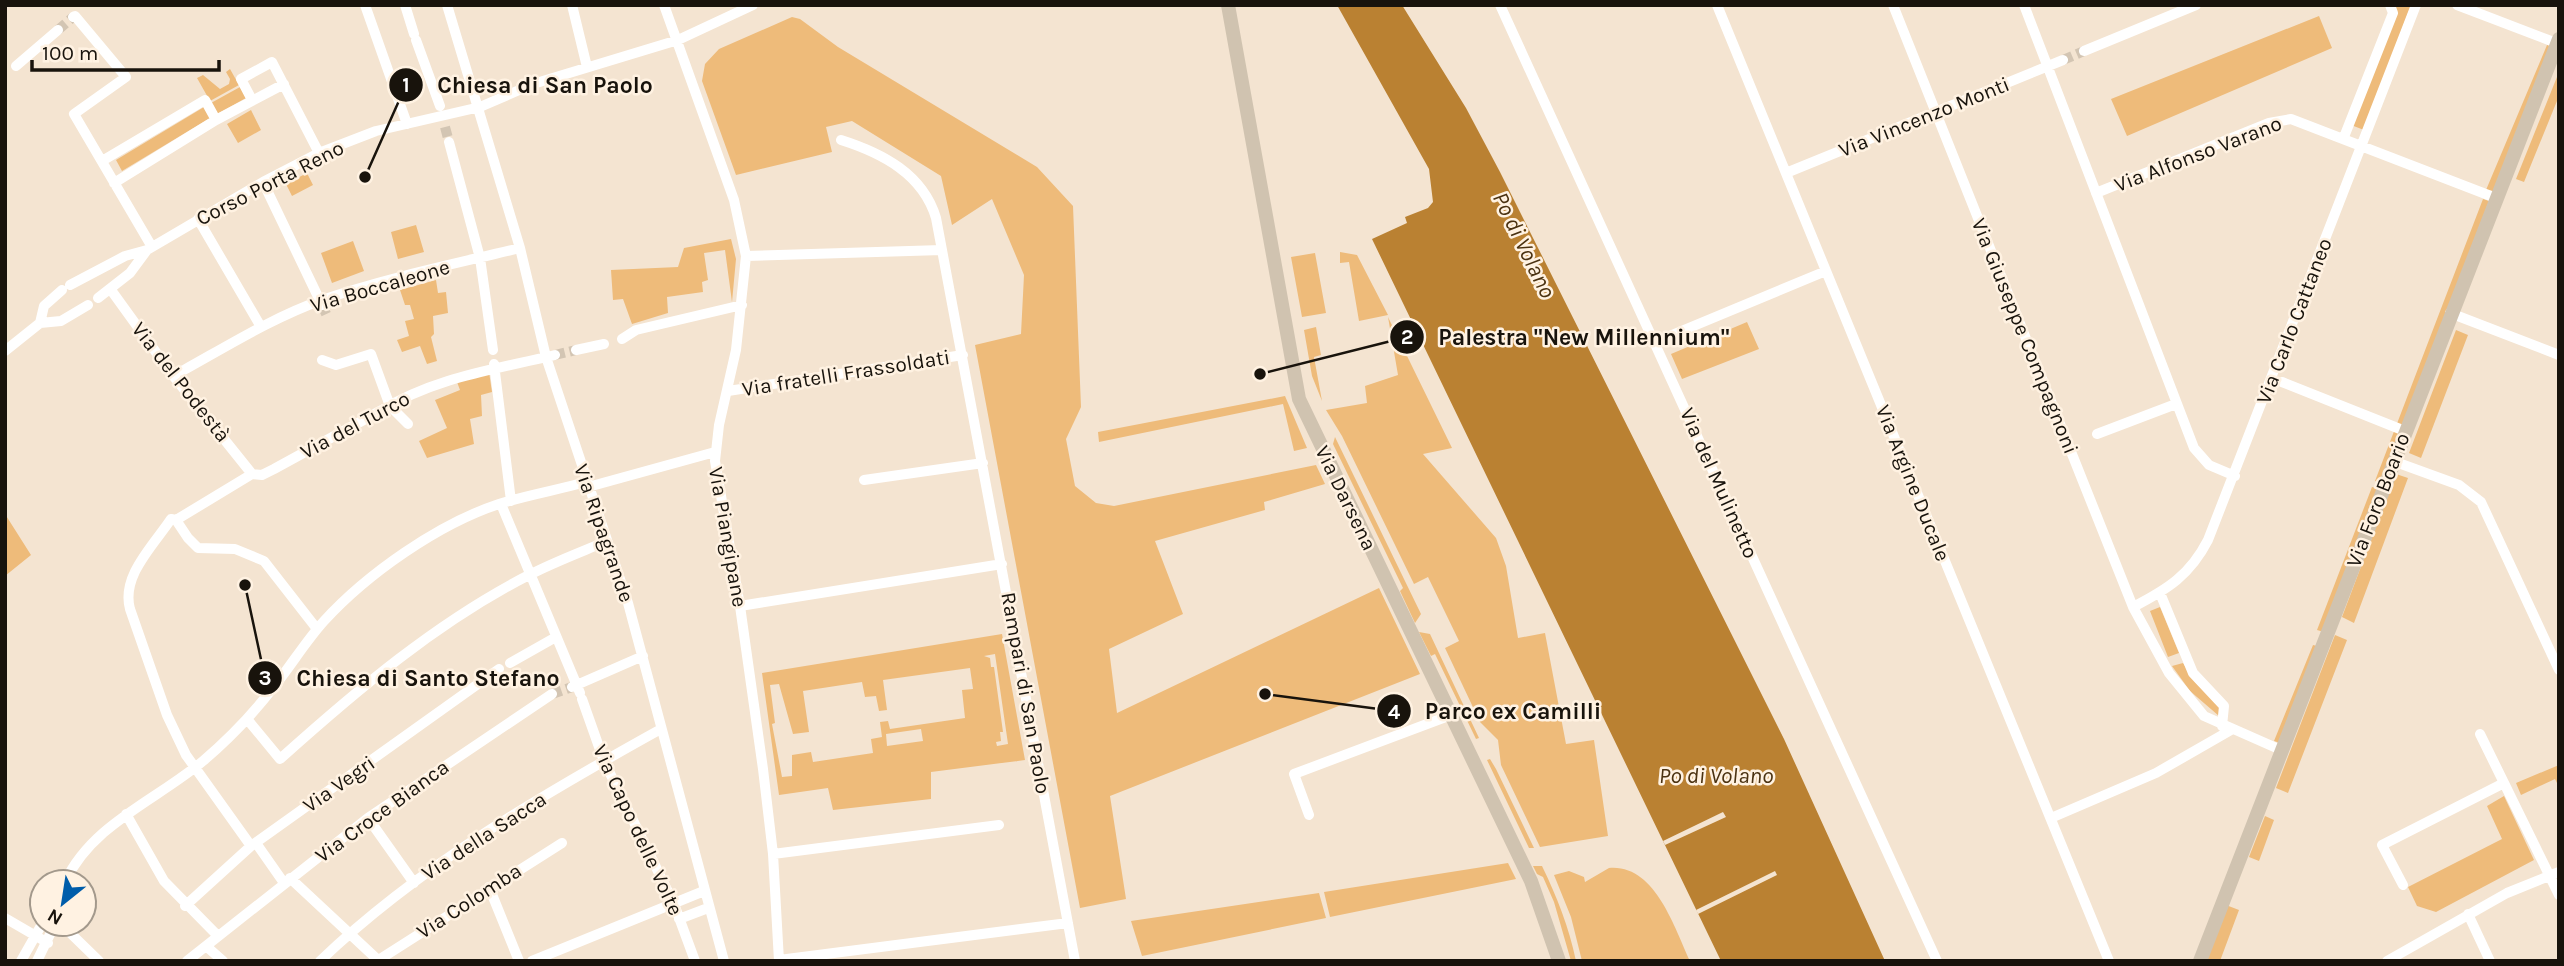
<svg xmlns="http://www.w3.org/2000/svg" width="2564" height="966" font-family="Karla,sans-serif">
<style>
.green{fill:#eebb7a;fill-rule:evenodd}
.water{fill:#ba8132}
.pier{fill:#f4e4d1}
.lines{fill:none;stroke-linecap:round;stroke-linejoin:round}
.street-tunnel{stroke:#d3c5b3;stroke-width:10;stroke-dasharray:10 5;stroke-linecap:butt}
.street{stroke:#fff;stroke-width:10}
.secondary{stroke:#d0c3b0;stroke-width:14}
.labels{text-anchor:middle;dominant-baseline:central;stroke-width:5;stroke-linejoin:round;paint-order:stroke}
.street-label{font-size:21px;fill:#18130c;stroke:#fff2e2}
.water-label{font-size:23px;font-style:italic;fill:#4b3211;stroke:#fff2e2}
.leader{fill:none;stroke:#18130c;stroke-width:2.5}
.callout-dot{fill:#18130c;stroke:#fff2e2;stroke-width:2.5}
.mark-label{font-size:21px;text-anchor:middle;font-weight:bold;fill:#fff}
.callout-label{font-size:23px;text-anchor:middle;font-weight:bold;fill:#18130c;stroke:#fff2e2;stroke-width:5;stroke-linejoin:round;paint-order:stroke}
</style>
<rect width="100%" height="100%" fill="#f4e4d1"/>
<path class="green" d="M2393 5H2411L2364 130 2351 125Z
M2319 16 2332 48 2127 136 2111 99Z
M792 17 800 19 838 47 1037 167 1073 206 1081 407 1066 439 1075 486 1096 503 1114 506 1316 465 1325 484 1264 502 1265 510 1155 541 1183 614 1109 649 1117 713 1379 588 1420 674 1110 796 1126 899 1080 908 975 345 1021 334 1024 275 992 199 952 225 941 176 852 121 826 127 832 152 736 175 702 81 705 64 719 49Z
M2547 45 2551 46 2493 191 2486 190Z
M230 69 239 85 210 101 197 78 203 75 220 89 229 84 230 79 226 72Z
M2559 72V96L2524 182 2516 179Z
M240 87 246 98 217 114 211 103Z
M204 107 210 118 122 171 116 160Z
M251 110 261 130 238 143 227 124Z
M307 173 313 185 292 196 286 184Z
M2483 199 2489 201 2381 483 2375 481Z
M416 225 424 252 398 259 391 232Z
M731 239 736 259 732 302 725 250 704 253 708 280 702 282 703 292 667 297 668 313 632 324 623 299 613 300 611 270 678 267 684 248Z
M353 241 364 271 332 283 321 253Z
M1340 252 1357 255 1388 315 1359 321 1349 262 1340 263Z
M1315 253 1326 313 1302 317 1291 257Z
M436 280 438 293 446 292 448 313 433 316 434 334 431 337 437 361 427 364 420 346 402 352 397 340 409 336 405 321 414 319 410 305H405L400 290Z
M1388 317 1452 448 1423 454 1496 538 1506 566 1518 638 1545 633 1566 744 1594 740 1608 836 1540 847 1501 765 1498 740 1480 722 1445 648 1459 641 1428 577 1414 584 1342 436 1326 410 1367 403 1365 386 1398 375Z
M1747 322 1759 349 1682 379 1671 354Z
M1316 327 1321 355 1314 357 1322 401 1312 376 1304 330Z
M2456 330 2468 335 2421 458 2409 453Z
M489 372 492 392 481 395 482 416 470 419 474 444 427 458 419 441 447 428 435 400 460 390 457 382Z
M1285 396 1307 448 1294 451 1283 404 1099 442 1098 432Z
M1335 437 1421 614 1415 623 1400 591 1403 588 1333 444Z
M2396 474 2408 478 2354 623 2342 617Z
M2372 487 2379 489 2324 632 2317 630Z
M5 514 31 555 5 576Z
M2160 607 2179 653 2168 657 2150 611Z
M1419 632 1430 634 1479 738 1476 739 1435 654 1431 656Z
M1002 634 1025 760 931 772V799L833 810 828 788 779 795 762 673ZM995 654 1008 744 997 746 996 742 1001 741 1000 732H1003L994 667H991L990 658 984 656ZM970 668 973 689 962 690 965 718 890 729 888 721 880 722 882 737 871 739 873 753 813 762 811 752 792 755V776L782 777 772 724 775 723 770 685 779 684 793 734 809 732 803 691 862 682 865 697 876 696 879 711 887 710 883 680ZM921 729 923 741 887 746 886 734Z
M2335 635 2347 640 2288 793 2276 788Z
M2313 645 2317 646 2280 743 2274 741Z
M2183 663 2195 682 2220 706 2219 716 2190 691 2172 666Z
M1490 759 1496 769 1534 848H1529L1487 760Z
M2559 765V787L2555 779 2521 795 2516 783Z
M2504 796 2534 860 2436 912 2417 906 2408 887 2502 839 2487 806Z
M2265 816 2274 820 2259 861 2249 857Z
M1508 863 1516 879 1330 917 1324 892Z
M1533 866H1542C1557 897 1569 927 1576 961H1571L1554 902 1543 877 1537 874Z
M1609 868C1655 864 1674 927 1690 961H1582L1571 917 1554 875 1569 871 1584 877 1585 882Z
M1319 893 1326 918 1142 956 1131 921Z
M2226 905 2239 910 2220 961H2204Z"/>
<path class="water" d="M1337 5H1402L1466 108 1500 172 1784 739 1885 961H1721L1372 239 1407 223 1405 217 1428 208 1433 202 1429 169Z"/>
<path class="pier" d="M1723 812 1726 817 1665 845 1663 841Z
M1775 871 1777 875 1698 914 1696 910Z"/>
<g class="lines">
<path class="street-tunnel" d="M58 30 73 17
M2063 60 2084 51
M445 127 449 142
M322 305 327 316
M555 355 576 350
M552 694 572 687"/>
<path class="street" d="M365 5 407 124
M405 5 414 34
M447 5 520 248 546 357 628 603 724 961
M572 5 587 67
M664 5 734 200 746 256 736 350 719 425 715 461 740 606 763 769 773 854 779 961
M1500 5 1937 961
M1717 5 2109 961
M1893 5 2133 607 2169 673 2204 716 2281 750
M2024 5 2194 448 2209 465 2235 476
M2457 5 2559 44
M73 17 75 16 126 77 74 114 152 247
M416 40 440 106
M2084 51 2196 5
M16 66 58 30
M252 100 241 79 272 62 319 153
M2344 137 2393 13 2390 5
M841 140C882 153 923 174 936 218L1075 961
M449 142 480 258 493 350
M102 161 205 100 216 120
M1786 173 2063 60
M263 182 322 305
M114 183 216 120 284 84
M2096 193 2269 123 2291 119 2496 198
M198 219 261 327
M746 256 942 250
M70 285 125 256 147 250 263 182 319 153 376 131 480 107 533 84 678 40 753 5
M111 290 171 373 252 474
M98 298 130 273 147 250
M2450 313 2559 355
M40 323 61 321 88 305
M40 323 44 306 62 290
M622 339 636 330 742 305
M1655 342 1826 271
M576 350 604 344
M5 351 40 323
M322 360 336 365 371 354 390 406 408 424
M494 364 511 501
M171 373 184 370C229 345 274 317 322 300 386 278 454 264 520 248
M2282 382 2405 431
M728 391 963 355
M2097 434 2176 404
M2393 461 2459 485 2481 502 2559 670
M864 480 983 463
M588 487 715 452
M501 504 580 693
M176 520 188 538 198 548 235 549 264 561 317 629
M2160 593 2193 673 2224 706 2222 726
M740 606 1002 564
M2133 607C2168 589 2190 575 2208 540L2416 5
M510 663 556 637
M572 687 643 656
M582 699 604 761 674 904 695 961
M247 719 280 759C357 690 437 622 529 575 554 562 581 552 607 541
M2480 734 2559 895
M126 814 164 881 217 935
M1309 815 1294 774 1451 715
M368 818 414 883
M2051 818 2156 773 2231 730
M256 843 284 883
M251 846 186 755 167 715 130 609C121 576 153 546 171 519L176 520 252 474 262 475 274 469 380 411C436 377 493 370 555 355
M773 854 999 825
M290 878 379 961
M65 882C92 824 157 800 203 761 230 738 254 713 276 684 292 664 306 641 324 621 367 574 438 524 499 504 527 495 557 490 586 482
M2403 885 2382 845 2504 783
M489 887 519 961
M185 906 251 846 499 669
M2468 914 2490 961
M5 918 48 943
M679 919 708 908
M61 924 99 961
M206 946 223 961
M779 960 1068 923
M21 961 42 924
M37 961 55 924
M187 961 368 818 552 694
M320 961C419 866 542 795 661 729
M377 961 562 843
M532 961 704 891
M2387 961 2507 893 2559 872"/>
<path class="secondary" d="M1228 5 1299 399 1531 881 1559 961
M2200 961 2559 39"/>
</g>
<g class="labels">
<g class="street-label">
<text transform="translate(1924 117) rotate(-22)">Via Vincenzo Monti</text>
<text transform="translate(2198 154) rotate(-21)">Via Alfonso Varano</text>
<text transform="translate(270 183) rotate(-27)">Corso Porta Reno</text>
<text transform="translate(380 286) rotate(-16)">Via Boccaleone</text>
<text transform="translate(2294 321) rotate(-69)">Via Carlo Cattaneo</text>
<text transform="translate(2025 336) rotate(68)">Via Giuseppe Compagnoni</text>
<text transform="translate(846 373) rotate(-9)">Via fratelli Frassoldati</text>
<text transform="translate(181 382) rotate(52)">Via del Podestà</text>
<text transform="translate(355 425) rotate(-28)">Via del Turco</text>
<text transform="translate(1719 483) rotate(66)">Via del Mulinetto</text>
<text transform="translate(1913 483) rotate(68)">Via Argine Ducale</text>
<text transform="translate(1346 498) rotate(64)">Via Darsena</text>
<text transform="translate(2378 500) rotate(-69)">Via Foro Boario</text>
<text transform="translate(604 533) rotate(71)">Via Ripagrande</text>
<text transform="translate(728 537) rotate(80)">Via Piangipane</text>
<text transform="translate(1026 693) rotate(80)">Rampari di San Paolo</text>
<text transform="translate(339 784) rotate(-35)">Via Vegri</text>
<text transform="translate(382 811) rotate(-36)">Via Croce Bianca</text>
<text transform="translate(638 830) rotate(65)">Via Capo delle Volte</text>
<text transform="translate(484 836) rotate(-33)">Via della Sacca</text>
<text transform="translate(469 901) rotate(-33)">Via Colomba</text>
</g>
<g class="water-label">
<text transform="translate(1524 245) rotate(64)">Po di Volano</text>
<text x="1716" y="775">Po di Volano</text>
</g>
</g>
<path class="leader" d="M365 177L406 85M1260 374L1407 337M245 585L265 678M1265 694L1394 711"/>
<g class="callout-dot">
<circle cx="365" cy="177" r="7"/>
<circle cx="1260" cy="374" r="7"/>
<circle cx="245" cy="585" r="7"/>
<circle cx="1265" cy="694" r="7"/>
<circle cx="406" cy="85" r="18"/>
<circle cx="1407" cy="337" r="18"/>
<circle cx="265" cy="678" r="18"/>
<circle cx="1394" cy="711" r="18"/>
</g>
<g class="mark-label">
<text x="406" y="92">1</text>
<text x="1407" y="344">2</text>
<text x="265" y="685">3</text>
<text x="1394" y="719">4</text>
</g>
<g class="callout-label">
<text x="545" y="93">Chiesa di San Paolo</text>
<text x="1584" y="345">Palestra "New Millennium"</text>
<text x="428" y="686">Chiesa di Santo Stefano</text>
<text x="1513" y="719">Parco ex Camilli</text>
</g>
<rect width="2564" height="966" fill="none" stroke="#18130c" stroke-width="14"/>
<g transform="translate(63 903) rotate(210)"><circle r="33" fill="#fff2e2" stroke="#a3998c" stroke-width="2"/>
<path d="M0-5L12 26L0 18L-12 26Z" fill="#005daa"/>
<text y="-10" font-size="19" font-weight="bold" text-anchor="middle" fill="#18130c">N</text>
</g>
<path d="M32 60v10h187v-10" fill="none" stroke="#18130c" stroke-width="3.5"/>
<text x="42" y="60" font-size="21" fill="#18130c" stroke="#fff2e2" stroke-width="5" paint-order="stroke">100 m</text>
</svg>
